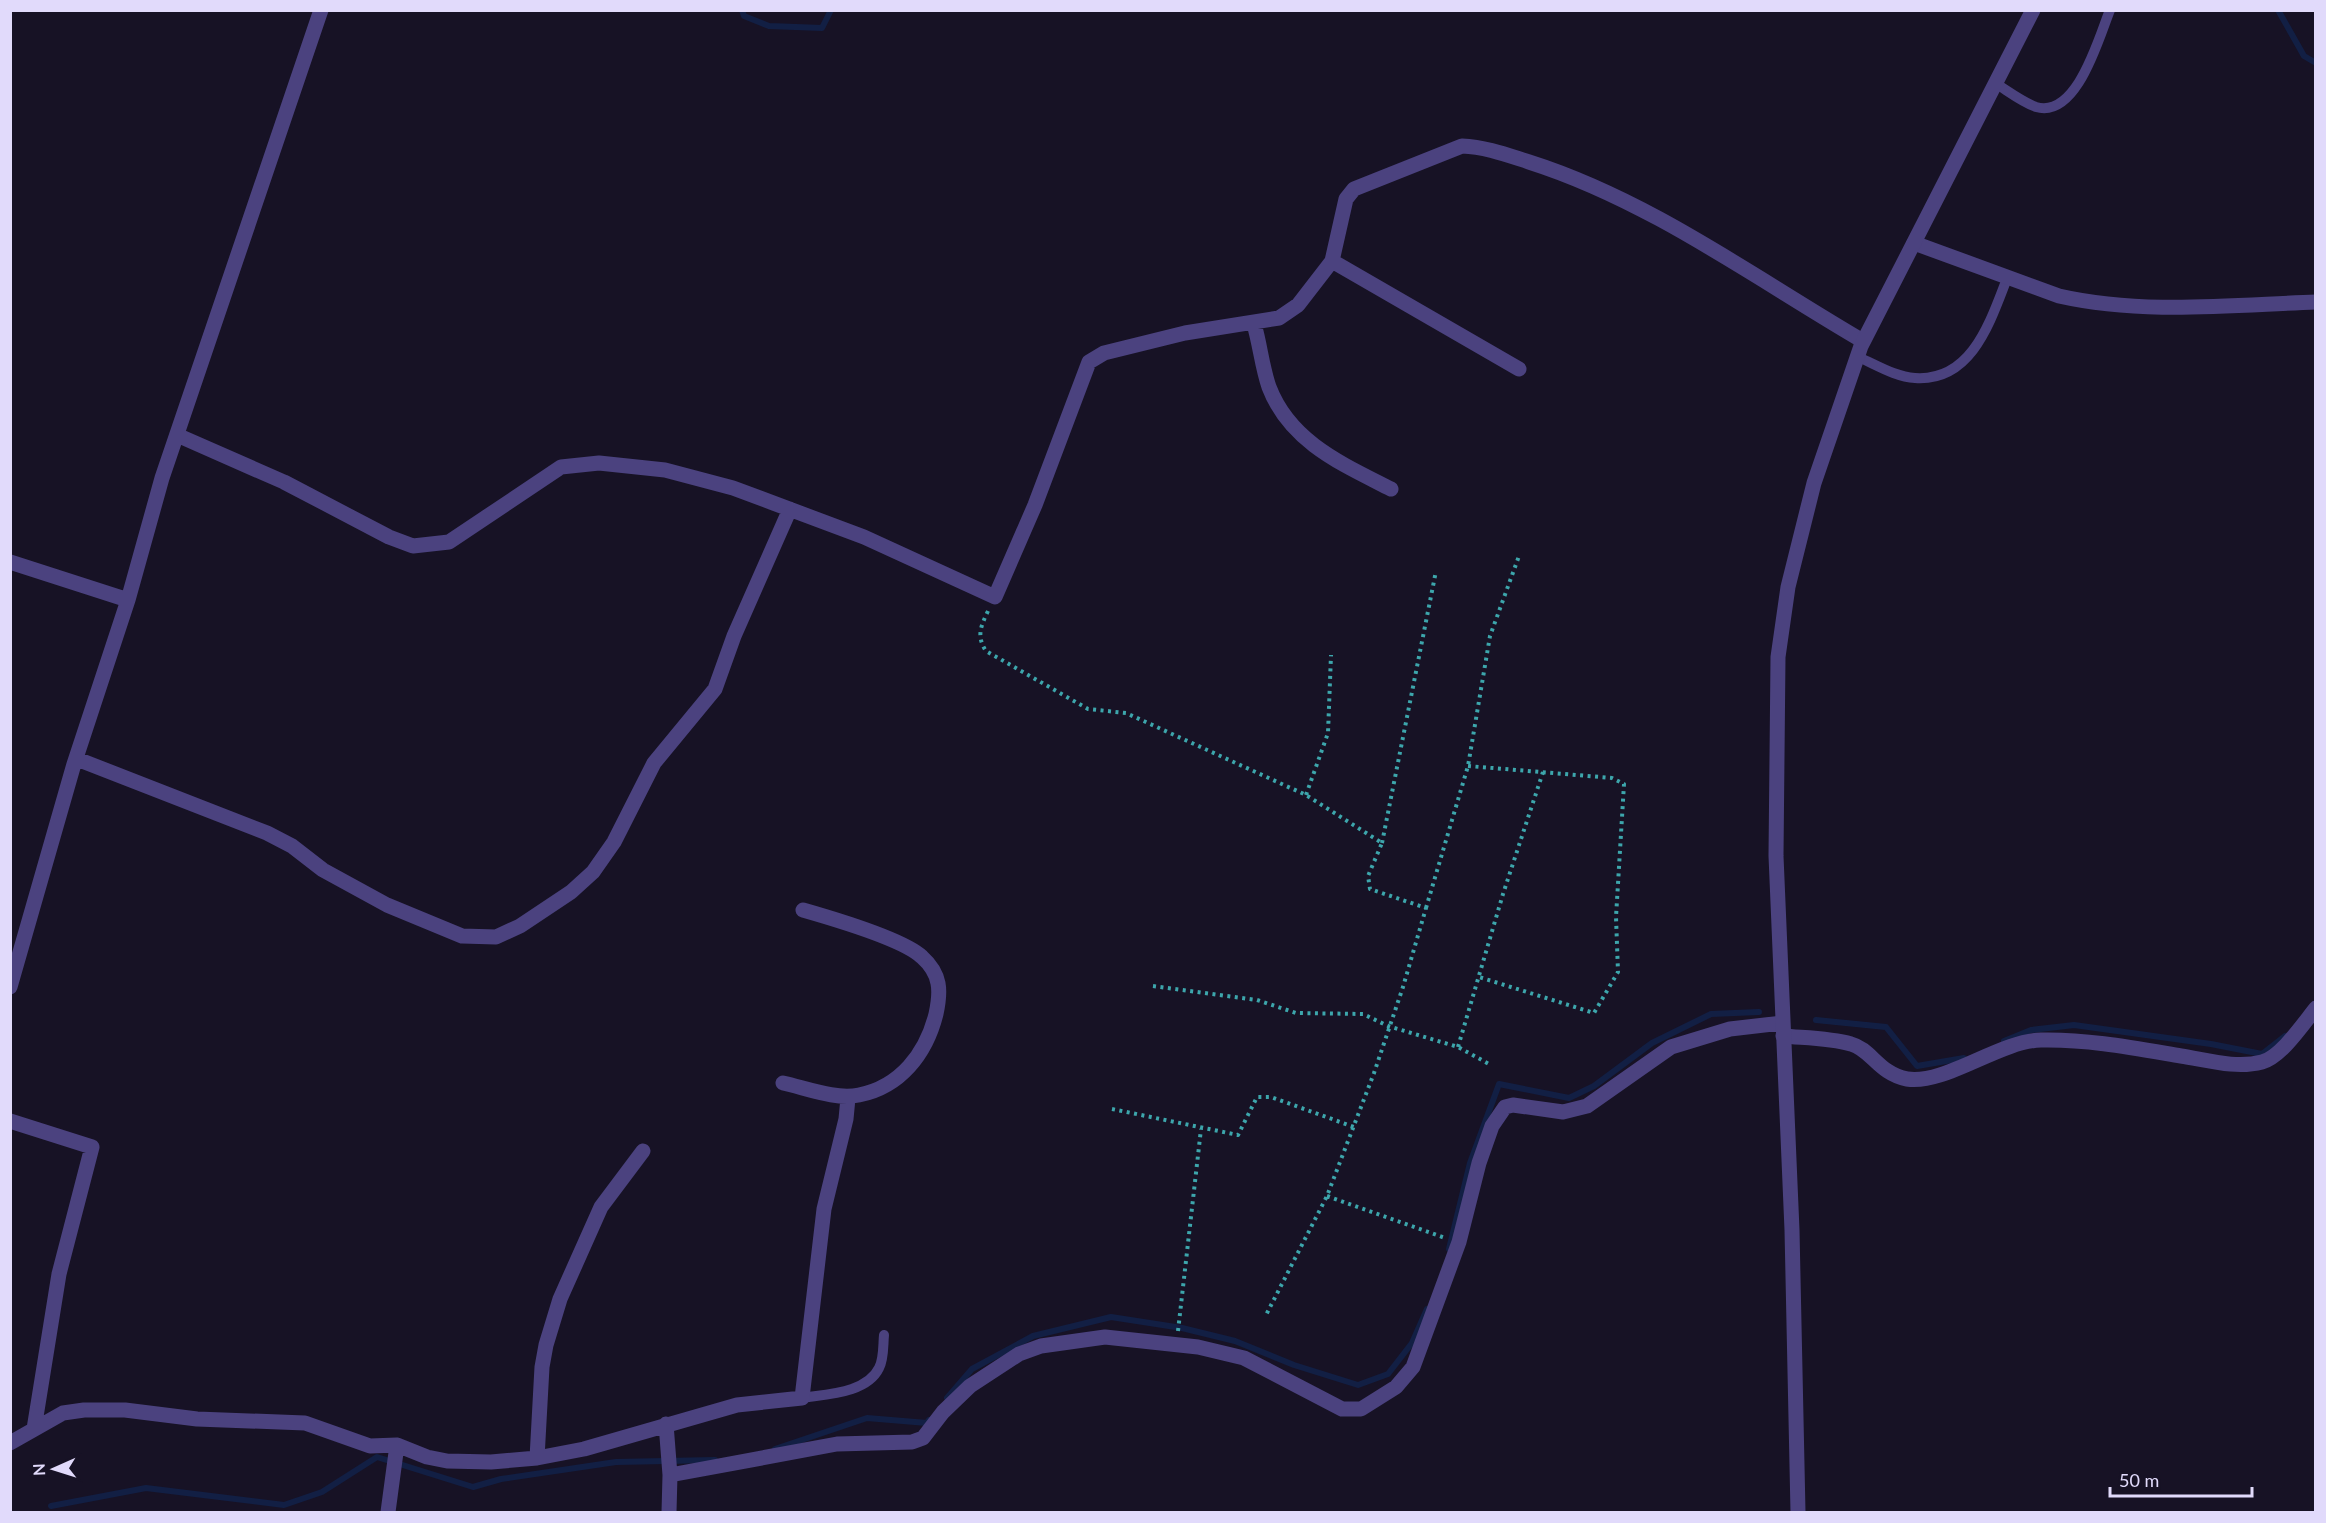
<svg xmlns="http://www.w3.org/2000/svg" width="2326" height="1523" font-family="Lato,sans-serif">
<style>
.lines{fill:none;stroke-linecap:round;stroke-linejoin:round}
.stream{stroke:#121f44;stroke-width:6}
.path{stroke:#3da6ac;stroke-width:4;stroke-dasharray:3 4.5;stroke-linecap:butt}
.service{stroke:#4b427f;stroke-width:10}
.minor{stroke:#4b427f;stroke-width:15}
.tertiary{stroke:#4b427f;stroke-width:15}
</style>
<rect width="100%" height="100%" fill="#171225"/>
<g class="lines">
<path class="stream" d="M742 10 744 16 769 26 822 28 831 10
M2278 10 2304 56 2316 63
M1816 1020 1886 1027 1917 1066 1964 1058
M2004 1041 2031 1030 2074 1025 2211 1044 2262 1054 2285 1036
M1449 1249 1470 1163 1499 1084 1569 1098 1594 1086 1652 1043 1711 1014 1759 1012
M947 1398 972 1369 1033 1336 1111 1317 1182 1328 1235 1341 1294 1365 1358 1385 1388 1374 1412 1343 1427 1309
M775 1449 867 1418 927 1423 929 1420
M51 1506 146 1488 284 1505 322 1492 377 1457 473 1487 501 1479 616 1462 715 1460"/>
<path class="path" d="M988 611C981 626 976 636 986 651L1088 709 1126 713 1306 795 1382 843 1368 876 1370 889 1426 908 1403 987 1374 1073 1327 1196 1265 1317
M1468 766 1612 778 1624 784 1616 917 1618 972 1594 1013 1479 977
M1306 795 1328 733 1331 655
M1382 843 1436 571
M1426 908 1468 766 1490 636 1519 556
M1153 986 1257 1000 1296 1013 1363 1014 1388 1026 1458 1047 1489 1064
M1458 1047 1503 894 1543 772
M1112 1109 1238 1135 1257 1097H1271L1354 1127
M1327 1196 1445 1238
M1178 1331 1201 1129"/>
<path class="service" d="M1995 83C2008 91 2022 102 2036 107 2077 119 2099 37 2110 10
M1858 357C1875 364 1895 377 1915 378 1973 382 1991 319 2008 276
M802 1398C827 1394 867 1393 879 1368 884 1359 883 1345 884 1335"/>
<path class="minor" d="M1914 243 2059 296C2143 315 2231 305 2316 302
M1332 261 1519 369
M1254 324C1260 344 1262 367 1269 387 1290 442 1342 464 1391 489
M177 435 284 482 389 537 413 546 449 542 561 467 599 463 665 470 733 488 864 537 995 597 1035 505 1089 362 1104 353 1185 333 1279 318 1298 305 1332 261 1346 199 1354 189 1462 146C1486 147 1507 155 1529 162 1649 200 1755 278 1863 341
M10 562 128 600
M77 759 267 833 292 846 323 870 387 905 462 936 496 937 520 926 571 892 593 872 614 842 654 763 715 689 734 636 790 509
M10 987 74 764 128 600 162 478 321 10
M1783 1036C1804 1038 1830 1038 1851 1044 1871 1049 1879 1074 1907 1079 1945 1085 1999 1041 2041 1040 2088 1039 2134 1048 2181 1056 2207 1060 2236 1069 2262 1062 2281 1057 2303 1024 2316 1008
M783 1083C806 1088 836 1100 859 1095 900 1087 926 1054 936 1014 941 991 941 974 922 957 903 939 831 918 803 910
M10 1121 92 1147 59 1274 34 1429
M666 1424 670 1475 669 1512
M10 1443 63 1413 84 1410H125L197 1419 305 1423 370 1446 397 1445 427 1457 447 1461 491 1462 537 1458 584 1449 737 1405 802 1398 824 1209 846 1119 848 1098
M537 1458 542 1367 546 1345 560 1299 601 1207 643 1151
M670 1475 837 1444 912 1442 923 1438 943 1412 970 1386 1019 1354 1041 1346 1105 1337 1198 1347 1244 1358 1342 1409H1361L1396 1387 1413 1367 1459 1242 1479 1163 1492 1126 1505 1107 1513 1105 1563 1112 1587 1106 1671 1047 1730 1029 1782 1023
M388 1512 397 1445"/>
<path class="tertiary" d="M1798 1512 1792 1230 1776 856 1778 657 1788 587 1814 483 1861 346 2033 10"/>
</g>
<rect width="2326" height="1523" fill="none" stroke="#e1dafb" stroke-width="24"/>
<g transform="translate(54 1469) rotate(267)" stroke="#171225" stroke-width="4.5" paint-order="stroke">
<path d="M0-4.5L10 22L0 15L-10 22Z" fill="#e1dafb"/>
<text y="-9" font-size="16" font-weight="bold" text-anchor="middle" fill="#e1dafb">N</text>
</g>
<path d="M2110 1487v9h142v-9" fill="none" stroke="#e1dafb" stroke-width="3"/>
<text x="2119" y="1487" font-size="18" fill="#e1dafb" stroke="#171225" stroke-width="4.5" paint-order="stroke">50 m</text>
</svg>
